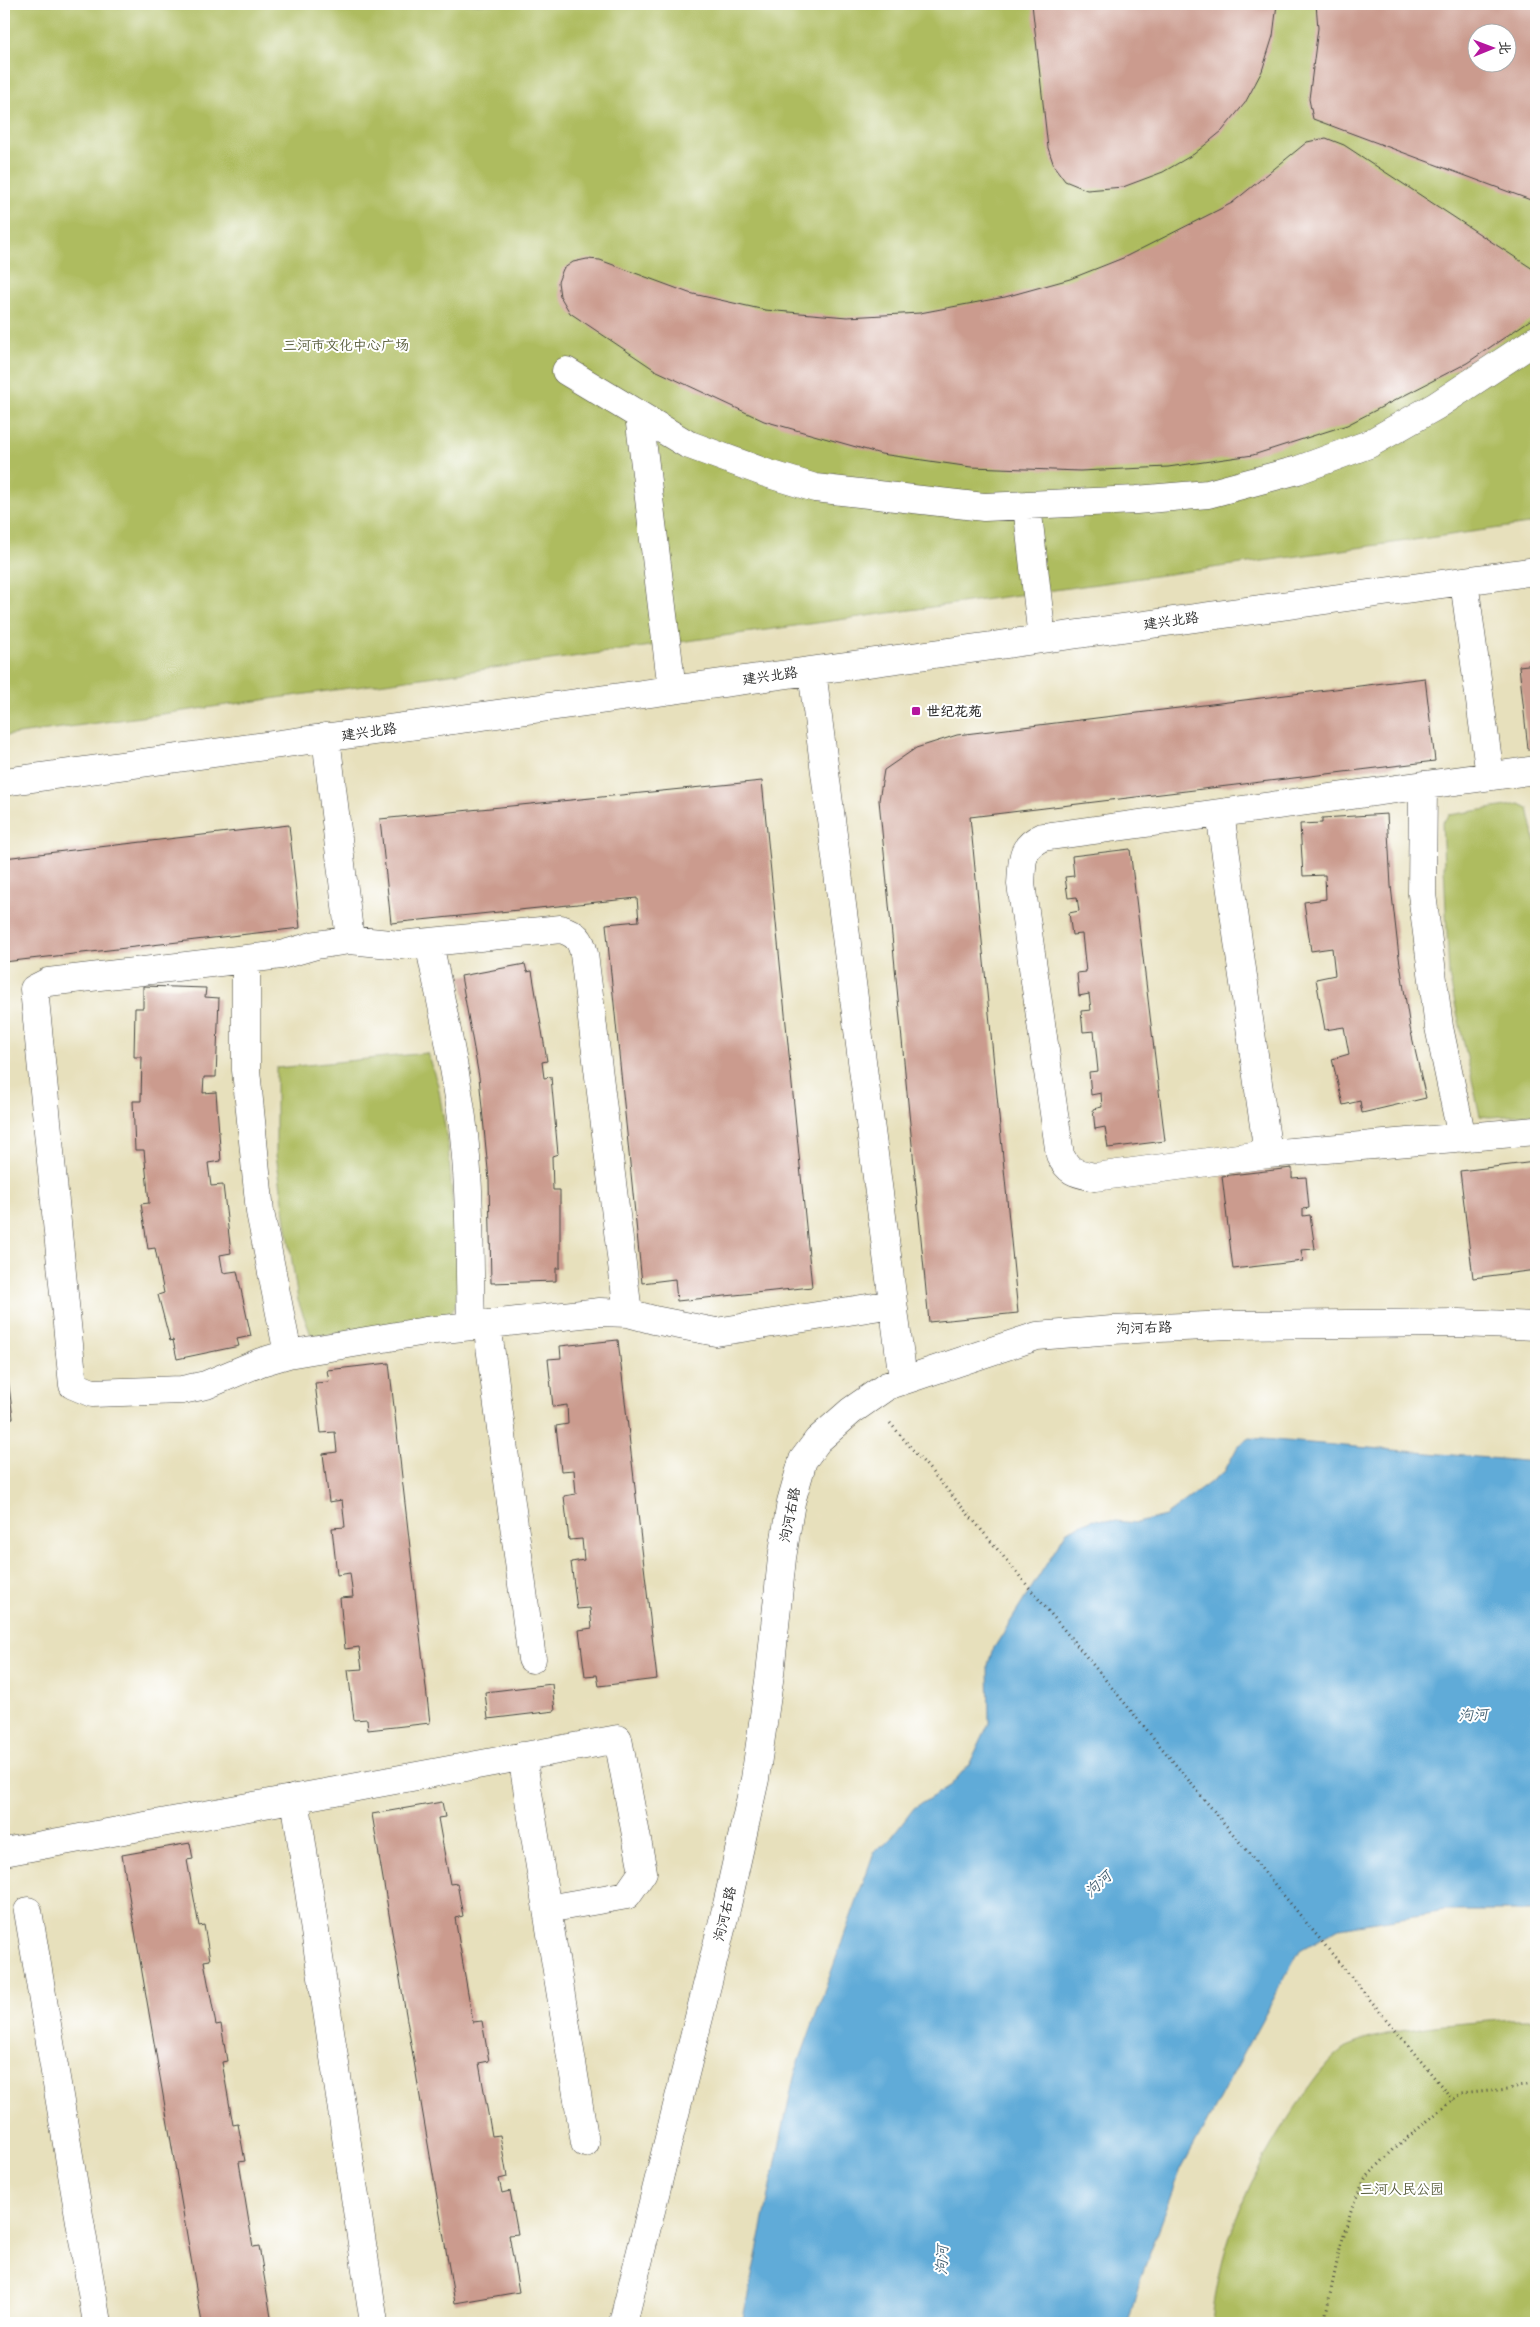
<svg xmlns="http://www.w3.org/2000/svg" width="1540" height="2327" font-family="'Comic Neue','LXGW WenKai TC',sans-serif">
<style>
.green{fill:#aebc5f;stroke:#6c7445;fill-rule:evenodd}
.water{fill:#60abd8;stroke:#466b82}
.building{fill:#cb9b8e;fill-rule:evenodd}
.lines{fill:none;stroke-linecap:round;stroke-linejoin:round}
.minor-casing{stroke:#474641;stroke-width:29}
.path{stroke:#474641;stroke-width:3;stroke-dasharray:1 4;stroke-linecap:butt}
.minor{stroke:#fff;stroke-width:28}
.poi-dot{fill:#b5179e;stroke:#fff;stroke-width:2}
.labels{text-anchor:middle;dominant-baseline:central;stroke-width:4;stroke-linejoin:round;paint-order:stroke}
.park-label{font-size:14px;fill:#595e3d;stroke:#fff}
.street-label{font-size:14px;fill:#2b2b2b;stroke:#fff}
.poi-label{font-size:14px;font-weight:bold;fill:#2b2b2b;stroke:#fff;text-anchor:start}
.water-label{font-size:15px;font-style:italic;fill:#405e70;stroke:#fff}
</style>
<rect width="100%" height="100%" fill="#fff"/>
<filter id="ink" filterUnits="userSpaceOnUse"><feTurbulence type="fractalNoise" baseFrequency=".02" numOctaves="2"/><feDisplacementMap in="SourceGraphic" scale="10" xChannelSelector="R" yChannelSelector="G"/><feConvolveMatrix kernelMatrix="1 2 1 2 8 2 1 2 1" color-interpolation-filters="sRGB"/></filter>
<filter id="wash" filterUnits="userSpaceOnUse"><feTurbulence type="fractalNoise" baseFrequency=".0096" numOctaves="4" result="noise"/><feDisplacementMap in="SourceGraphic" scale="20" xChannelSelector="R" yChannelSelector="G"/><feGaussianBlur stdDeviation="1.12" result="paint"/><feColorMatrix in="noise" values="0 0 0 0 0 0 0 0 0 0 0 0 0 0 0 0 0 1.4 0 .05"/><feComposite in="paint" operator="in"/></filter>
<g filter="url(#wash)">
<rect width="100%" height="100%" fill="#e7e0bc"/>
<path class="green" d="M4 4H1536V523L4 736ZM1478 32H1508V62H1478Z
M1520 804 1528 808 1536 845V1114L1490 1117 1480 1116 1449 976 1442 823 1449 815Z
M427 1053 438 1085 448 1145 459 1284 455 1307 447 1316 323 1336 311 1335 298 1301 276 1155V1068Z
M1511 2019H1536V2323H1212C1219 2242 1253 2167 1300 2101 1311 2084 1330 2057 1347 2047 1352 2044 1359 2042 1365 2040 1411 2025 1462 2024 1511 2019Z"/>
<path class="water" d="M1250 1438 1536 1462V1911H1445L1339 1928 1300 1950 1181 2170 1141 2277 1128 2323H742L794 2076 874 1852 888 1842 914 1808 951 1785 970 1763 989 1723 988 1665 992 1651 1067 1531 1093 1519 1137 1523 1165 1516 1224 1472 1238 1446Z"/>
<g id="blocks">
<path class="building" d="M1032 4H1277L1273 36 1262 71 1245 103 1222 131 1194 154 1163 172 1123 187 1087 190 1065 181 1054 166 1048 148Z
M1316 4H1536V202L1313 119 1309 99 1318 28ZM1478 32H1508V62H1478Z
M1326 138 1344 145 1536 271V316L1467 363 1347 425 1253 455 1168 467 1080 471 971 467 881 454 764 421 655 370 570 313 560 296 558 282 563 269 573 262 587 259 600 260 689 293 765 310 847 317 920 313 1005 297 1070 279 1123 258 1232 203 1307 142Z
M1536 664V748L1528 749 1519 666Z
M1425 678 1435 761 970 817 1018 1313 929 1322 879 800 884 770 916 748 957 735Z
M762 781 812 1287 677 1301 675 1279 642 1283 606 924 639 921 637 898 391 923 380 819Z
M1387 814 1391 886 1399 957 1410 1028 1426 1098 1362 1113 1360 1101 1343 1105 1332 1059 1349 1054 1344 1027 1325 1030 1316 979 1335 975 1332 948 1311 951 1304 902 1326 899 1325 875 1303 876 1300 824 1322 823V818Z
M289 825 300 928 4 962V858Z
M1130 849 1165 1141 1108 1148 1105 1127 1095 1129 1093 1109 1102 1107 1101 1093 1091 1095 1089 1072 1098 1071 1094 1031 1083 1032 1081 1011 1091 1010 1089 994 1079 996 1077 973 1086 972 1082 934 1072 935 1069 913 1079 911 1077 897 1068 898 1065 877 1074 876 1072 856Z
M525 964 527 972 532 971 547 1061 542 1062 544 1078 551 1077 558 1154 552 1156 553 1190H560V1268H556V1281L491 1283 489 1180 479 1077 461 976Z
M143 986 206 988 205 997 219 998 216 1077H204L203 1093 216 1092 221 1161 208 1163 211 1186 223 1185 231 1253 220 1255 223 1273 237 1271 251 1336 237 1339 239 1346 177 1359 173 1340 170 1341 158 1295 164 1293 155 1248 148 1249 141 1204 149 1203 144 1150H135L133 1101H141L142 1057H134L135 1008H143Z
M1535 1162 1536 1270 1473 1278 1460 1171Z
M1292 1168V1178L1306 1177 1309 1208 1303 1209V1216L1310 1215 1315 1249 1301 1250 1303 1261 1233 1269 1222 1176Z
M618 1340 657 1679 599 1686 597 1675 585 1676 579 1630 592 1628 590 1608 577 1609 571 1562 584 1560 582 1539 569 1540 564 1496 576 1494 574 1470 561 1471 556 1426 568 1424 567 1405 553 1407 548 1359 561 1358 560 1346Z
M4 1347 13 1418 4 1420Z
M389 1363 430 1723 368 1730 367 1719 354 1720 348 1670 362 1669 359 1647 345 1649 340 1598 353 1597 350 1573 337 1575 332 1528 345 1527 342 1500 329 1502 323 1454 337 1452 335 1432 321 1433 315 1383 329 1382 327 1370Z
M552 1684 555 1711 488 1719 485 1692Z
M442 1802 445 1817 438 1818 450 1884 457 1883 463 1916 455 1918 473 2022 482 2021 489 2061 479 2063 492 2136 500 2135 507 2177 499 2179 502 2193 510 2191 518 2234 509 2235 519 2292 455 2303 372 1814Z
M190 1843 193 1859 187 1860 199 1926 204 1925 210 1960 204 1961 216 2025 221 2024 227 2061 222 2062 233 2125 238 2124 245 2161 239 2162 253 2247 259 2246 272 2323H202L122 1855Z"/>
</g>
</g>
<g filter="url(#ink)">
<use href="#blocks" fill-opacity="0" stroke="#474641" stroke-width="1"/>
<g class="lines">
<g class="minor-casing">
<path id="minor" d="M566 371 687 444 766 473 815 488 984 507 1136 500 1208 494 1298 470 1369 444 1436 406 1536 340
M639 415 672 690
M1027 505 1042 639
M1464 581 1490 776
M812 671 903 1380
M326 737 350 940
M1536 770 1043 837C1019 847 1023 861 1021 884L1060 1155C1069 1173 1076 1173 1095 1177L1268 1154 1536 1131
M4 782 1536 571
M1423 785 1422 894 1439 1027 1462 1138
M1220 813 1268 1154
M429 943C441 1001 454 1059 462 1118 471 1187 469 1257 471 1326
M246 959V1070L260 1212 288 1354
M628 1313 584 954C581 939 576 934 561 929L400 945 350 940 316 945 281 955 48 982 34 989 73 1385 92 1393 182 1390 206 1385 261 1362 288 1354 426 1331 600 1312 628 1313 654 1320 716 1332 893 1304
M487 1324 532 1659
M522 1756 585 2143
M295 1798 374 2323
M4 1852 618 1739 643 1872 627 1895 547 1909
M28 1911 97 2323
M623 2323 727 1905 755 1779 770 1674 782 1558 791 1502 803 1460 818 1440 851 1411 887 1386 1037 1336 1112 1330 1230 1325 1459 1323 1536 1326"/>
</g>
<path class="path" d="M890 1423 979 1527 1453 2100
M1324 2323 1340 2248 1352 2207 1365 2179 1396 2147 1461 2093 1536 2085"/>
<use href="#minor" class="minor"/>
</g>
</g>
<rect class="poi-dot" x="911" y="706" width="10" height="10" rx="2.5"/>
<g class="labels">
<g class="park-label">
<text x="346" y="345">三河市文化中心广场</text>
<text x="1402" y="2189">三河人民公园</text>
</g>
<g class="street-label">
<text transform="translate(1171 621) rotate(-8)">建兴北路</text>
<text transform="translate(770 676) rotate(-8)">建兴北路</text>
<text transform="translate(369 732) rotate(-8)">建兴北路</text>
<text transform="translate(1144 1328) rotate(-2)">泃河右路</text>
<text transform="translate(790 1515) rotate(-79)">泃河右路</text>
<text transform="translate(725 1914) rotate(-77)">泃河右路</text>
</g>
<g class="poi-label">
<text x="926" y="711">世纪花苑</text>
</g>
<g class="water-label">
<text transform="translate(1473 1715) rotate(-3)">泃河</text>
<text transform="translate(1098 1884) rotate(-43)">泃河</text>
<text transform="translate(942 2260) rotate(-88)">泃河</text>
</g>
</g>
<rect width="1540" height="2327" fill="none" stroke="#fff" stroke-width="20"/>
<g transform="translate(1492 48) rotate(89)"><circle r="24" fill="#ffffff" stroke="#aaaaaa"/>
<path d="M0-4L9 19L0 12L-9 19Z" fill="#b5179e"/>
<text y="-8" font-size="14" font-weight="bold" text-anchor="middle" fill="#2b2b2b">北</text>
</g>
</svg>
